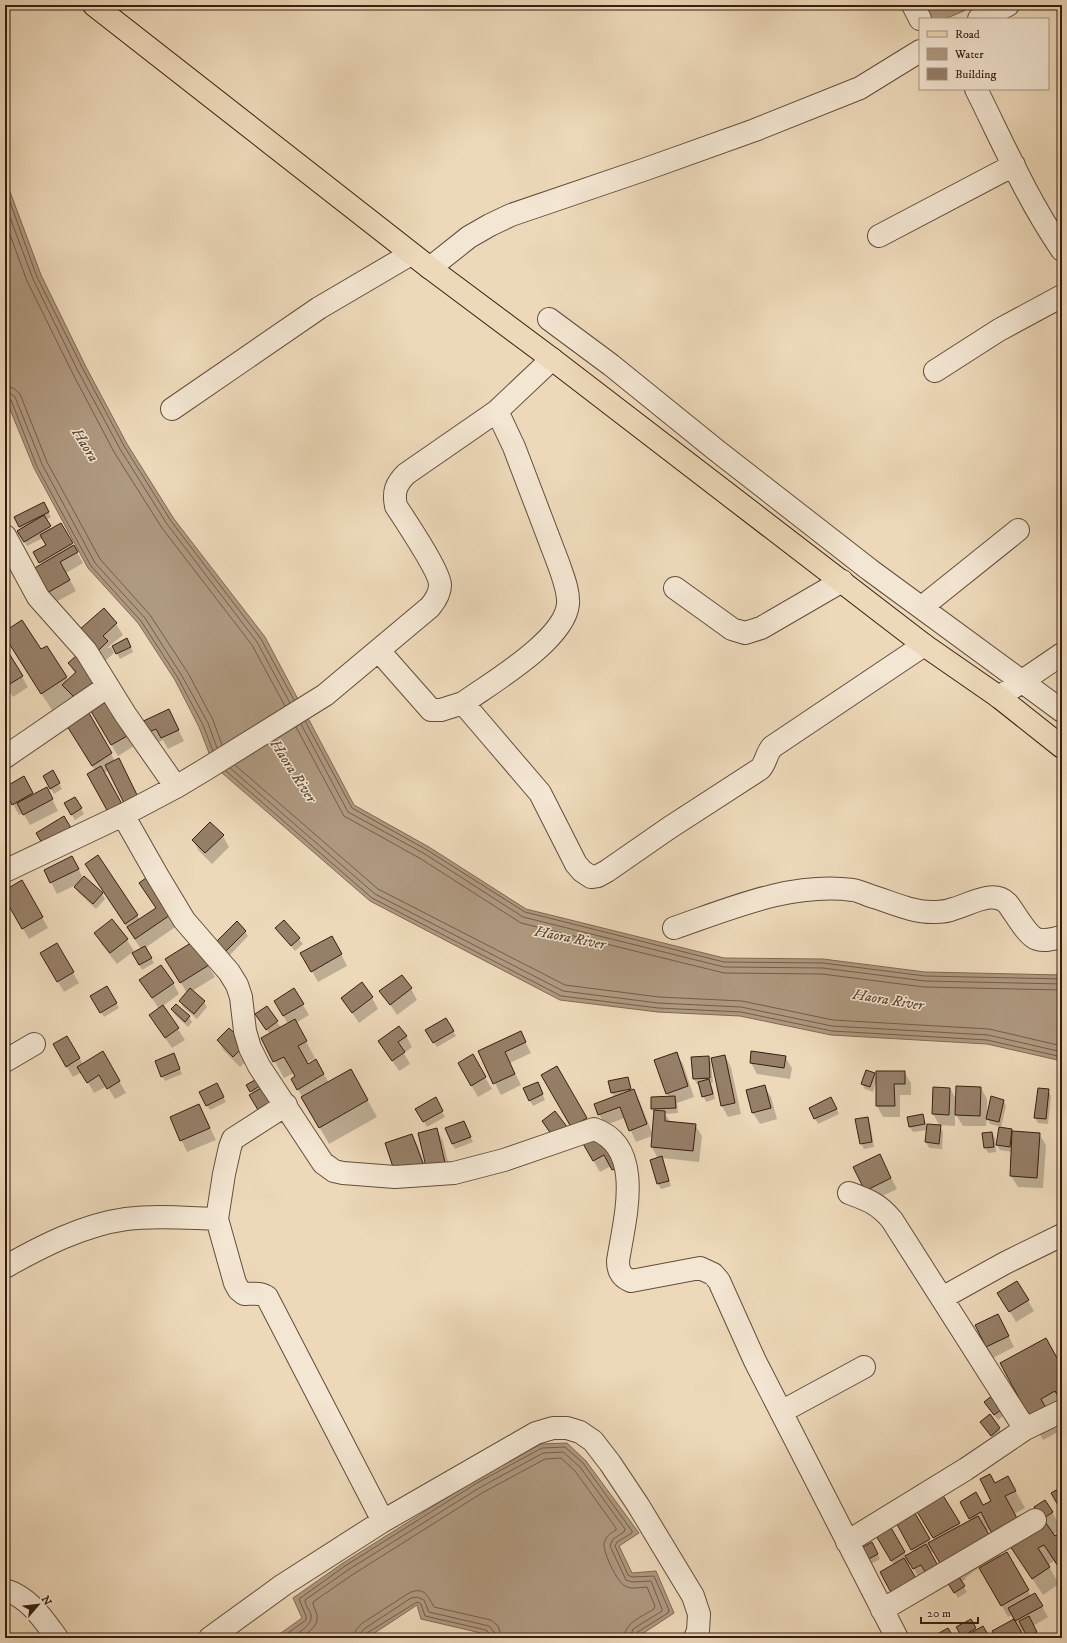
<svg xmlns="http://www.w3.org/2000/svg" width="1067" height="1643" font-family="'IM FELL DW Pica',serif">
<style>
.water{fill:#af9980;stroke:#7f6853}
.shadow{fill:#0003;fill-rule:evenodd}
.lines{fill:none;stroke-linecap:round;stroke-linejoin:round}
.shore{stroke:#735c48;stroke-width:1}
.building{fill:#967f68;stroke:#371e10}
.minor-casing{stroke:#644d3a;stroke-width:24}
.major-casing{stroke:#371e10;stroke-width:24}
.minor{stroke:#f3e6d2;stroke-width:22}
.major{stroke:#edd9ba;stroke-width:22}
.labels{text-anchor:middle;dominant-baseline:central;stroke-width:3;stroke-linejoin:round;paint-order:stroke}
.water-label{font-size:15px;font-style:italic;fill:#614937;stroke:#f3e6d2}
</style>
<rect width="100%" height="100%" fill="#edd9ba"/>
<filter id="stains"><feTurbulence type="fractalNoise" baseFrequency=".005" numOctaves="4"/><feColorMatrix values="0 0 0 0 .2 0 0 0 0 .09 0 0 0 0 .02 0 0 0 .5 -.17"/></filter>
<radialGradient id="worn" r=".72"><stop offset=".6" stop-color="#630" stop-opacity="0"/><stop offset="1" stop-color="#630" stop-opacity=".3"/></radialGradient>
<path class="water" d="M925 5H976C967 9 942 23 933 19 929 17 927 9 925 5Z
M5 170 9 189 41 275 86 367 127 444 174 519 265 637 354 805 429 847 526 909 724 958 823 959 925 972 1062 975V1061L987 1044 831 1035 740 1016 658 1012 560 1000 370 901 214 766 199 727 175 680 138 623 88 568 34 468 5 397Z
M567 1443 586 1461 639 1533 619 1546 632 1573 656 1571 674 1613 636 1638H487L485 1634 421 1619 417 1605 367 1638H274L302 1618 293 1598 343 1563 475 1480 541 1444Z"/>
<path class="shadow" d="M43 503 51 517 46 520 51 530 61 524 83 563 66 573 76 591 54 603 34 569 42 565 35 553 47 545 43 538 27 546 19 531 21 530 15 518Z
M116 624 123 635 107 648 111 647 114 653 105 661 87 642Z
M5 632 41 651 47 647 68 680 75 674 69 663 76 657 134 746 118 756 92 711 88 713 115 761 109 770 104 773 95 771 69 726 88 715 71 697 52 710 13 650 5 636Z
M130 645 133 652 120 659 113 646Z
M10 656 28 687 13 697 5 685V659Z
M174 721 184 741 168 749 163 740 150 746 138 725Z
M53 772 62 789 54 794 44 777Z
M23 778 33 795 47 789 58 811 30 825 23 813 19 815 5 790V788Z
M75 798 84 814 75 820 65 804Z
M223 836 229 847 212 864 199 851 193 840Z
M98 856 140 920 157 908 181 923 145 948 154 963 142 970 133 953 141 949 92 875Z
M78 868 83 878 84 877 102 894 105 899 96 909 78 892 75 887 78 884 57 894 45 870Z
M22 881 48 928 29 939 5 897V891Z
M284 921 303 944 295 951 277 928Z
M245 931 248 936 229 956 220 947Z
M96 934 127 940 134 951 117 964 102 945Z
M194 942 215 977 192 991 204 1002 207 1007 197 1019 183 1007 180 1001 187 993 173 970Z
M56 944 79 983 64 992 41 953Z
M338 948 347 966 318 982 302 953Z
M141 981 173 983 179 994 163 1006 185 1040 172 1048 157 1026 159 1009Z
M107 987 119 1008 104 1017 91 997Z
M411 989 417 1000 397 1015 381 991Z
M294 990 309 1015 296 1023 315 1058 306 1063 308 1065 316 1060 329 1083 360 1087 377 1117 329 1144 292 1079 296 1077 294 1073 284 1078 262 1038 270 1034 260 1020 267 1007 281 1028 288 1024 275 1001Z
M342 998H372L378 1009 359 1023Z
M176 1005 189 1017 192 1022 188 1027 175 1015 172 1010Z
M446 1020 456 1036 437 1047 427 1031Z
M520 1032 531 1053 510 1063 521 1085 501 1095 479 1052Z
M406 1036 412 1047 404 1053 410 1064 399 1071 379 1041Z
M67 1037 83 1064 103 1053 126 1093 115 1099 107 1086 94 1093 82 1072 73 1077 54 1045Z
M218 1040 252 1056 240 1067 224 1051Z
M752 1052 785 1057 792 1068 790 1079 757 1074 751 1063Z
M676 1053 683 1064 694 1097 677 1103 678 1113 665 1114 671 1123 695 1125 702 1136 699 1162 662 1158 671 1186 661 1189 658 1184 651 1161 658 1159 652 1147V1136L636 1142 625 1118 605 1125 599 1114 615 1098 612 1093 628 1078 632 1091H634L640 1102 653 1135 654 1113 652 1109V1098L669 1097 667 1093Z
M472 1055 492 1089 478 1097 459 1064Z
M725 1056 731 1067 741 1114 728 1117 722 1106 713 1059Z
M708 1057 711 1063 713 1083H711L715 1099 706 1102 699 1084H697L694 1079Z
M176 1060 182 1074 165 1081 162 1076Z
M904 1072 911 1083V1095H900V1117H883L877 1106 876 1082 873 1092 865 1089 862 1084 874 1074 877 1079Z
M248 1086H267L253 1094Z
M764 1086 771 1097 777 1119 760 1124 753 1113 747 1091Z
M540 1088 545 1100 533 1106 524 1089Z
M950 1088 957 1101 981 1088 987 1099V1117L1003 1100 1006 1106 1001 1127 990 1124 987 1118 986 1126H963L955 1113V1126L939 1125 943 1132 942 1149 929 1148 926 1142 927 1130 913 1132 910 1127 908 1118 922 1115 926 1125 940 1126 933 1114Z
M220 1090 226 1102 210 1110 207 1105Z
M1048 1090 1051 1096 1048 1124 1038 1123 1035 1117Z
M435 1099 445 1117 427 1127 417 1109Z
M834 1104 839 1114 818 1124 810 1109Z
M199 1105 216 1140 187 1152 171 1118Z
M867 1118 870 1123 874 1147 864 1149 861 1143Z
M464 1122 473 1142 455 1149 452 1144Z
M437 1130 443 1141 452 1178 404 1187 412 1135 418 1146 425 1165Z
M1011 1130 1012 1132 1039 1134 1046 1145 1043 1188 1018 1187 1011 1176 1012 1152 1000 1150 997 1145Z
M992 1133 995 1138 996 1152 988 1153 985 1147Z
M598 1134 625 1178 620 1181 611 1166 600 1172 583 1143Z
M879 1155 897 1189 872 1201 855 1167Z
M1017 1282 1034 1311 1016 1322 999 1293Z
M998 1315 1014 1347 993 1358 986 1347Z
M1001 1364 1062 1368V1409L1049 1416 1058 1432 1043 1440Z
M988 1407 1010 1410 998 1420Z
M981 1422 999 1428 1002 1434 994 1440Z
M1008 1478 1025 1508 1014 1514 1025 1533 1043 1521 1035 1507 1052 1512 1062 1529 1053 1535 1054 1538 1062 1532V1573L1054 1561 1048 1565 1059 1584 1043 1595 1011 1546 991 1529 986 1531 1001 1556 1007 1553 1031 1596 1035 1594 1048 1617 1033 1626 1040 1638H997L1015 1619 1013 1614 1008 1617 980 1567 965 1578 966 1579 961 1582 967 1592 958 1598 949 1584 937 1590 920 1580 911 1564 907 1566 894 1565 876 1535 890 1527 907 1557 914 1553 896 1519 912 1510 931 1543 935 1541 914 1505 939 1490 961 1527 971 1521 961 1502 983 1506 993 1501 995 1484ZM934 1551 948 1576 944 1578 930 1554ZM1025 1630 1027 1636 1023 1638 1020 1633Z
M862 1548 875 1549 880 1559 871 1564Z
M970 1620 977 1631 988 1638H963L957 1628Z"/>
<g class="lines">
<path class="shore" d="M5 188 37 277 83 369 124 446 171 521 261 639 294 700
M5 204 33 279 78 371 120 449 167 524 257 642 290 703
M5 221 27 281 73 374 114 452 162 528 252 645 285 706
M5 386 13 388 20 394 47 462 100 559 150 615 188 673 213 720 222 745
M5 392 10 393 15 397 42 464 95 563 145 618 182 676 208 723 217 748
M5 398 11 400 37 467 91 566 141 621 178 678 203 725 213 751
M305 721 352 808 427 850 525 912 724 962 823 963 925 976 1062 979
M301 724 348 812 425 854 523 917 724 967 823 968 925 981 1062 984
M296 727 344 816 421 859 521 923 724 973 822 974 924 987 1062 990
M235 765 378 889 565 985 659 997 742 1001 833 1020 989 1029 1062 1046
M230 768 375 894 563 991 658 1003 741 1007 832 1026 988 1035 1062 1052
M226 771 372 898 561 996 658 1008 741 1012 832 1031 987 1040 1062 1057
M281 1638 306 1620V1616L299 1599 345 1566 477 1483 542 1448 565 1447 583 1463 632 1531V1533L617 1542 615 1546 628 1575 632 1577 654 1576 669 1610 668 1613 636 1633 635 1638
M290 1638C297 1633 313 1626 311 1615 310 1610 305 1606 305 1600L348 1570 479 1488 543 1453 563 1452 580 1467 625 1529 624 1532 613 1539 610 1546 626 1580 632 1582 651 1581 662 1609V1611L633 1629 630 1638
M300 1638C308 1632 319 1627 317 1615 316 1610 313 1607 313 1602L352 1575 482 1493 545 1459 561 1458 575 1471 616 1528V1530C610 1533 605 1537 604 1544 603 1552 617 1582 625 1586 631 1590 639 1587 647 1587L655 1606 654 1609C643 1616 624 1623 624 1638
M354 1638 356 1630 361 1624 409 1593C424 1586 428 1596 434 1607L491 1620 498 1626 502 1638
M360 1638 361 1633 364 1629 411 1598 417 1597 424 1600 429 1612 489 1626 494 1632 496 1638
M365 1638 367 1633 417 1602 421 1604 425 1616 486 1630 489 1633 491 1638"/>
</g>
<path class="building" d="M44 502 49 512 19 527 14 517Z
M44 515 51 526 24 542 17 531Z
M61 523 73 543 39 563 33 552 46 545 40 535Z
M74 545 78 552 60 562 70 580 47 593 33 569Z
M104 608 117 623 103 636 108 641 98 651 79 630Z
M22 620 41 649 47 646 67 677 41 694 5 637V631Z
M127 638 131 647 116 654 112 646Z
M10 655 23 676 5 687V658Z
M76 656 102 683 80 703 62 685 76 672 68 663Z
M106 695 129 735 111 745 88 706Z
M169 709 179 730 161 738 156 729 142 735 137 724Z
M89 713 112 753 92 766 67 726Z
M119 758 139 799 125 805 105 765Z
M101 766 122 804 108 812 87 774Z
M53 770 60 783 50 789 43 776Z
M24 776 33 793 12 805 5 792V787Z
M47 787 53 799 23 815 17 803Z
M75 797 82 808 71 815 64 803Z
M64 816 74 833 46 850 36 833Z
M210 822 224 835 205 853 192 840Z
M98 855 138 915 125 924 85 864Z
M72 856 79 869 50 883 44 870Z
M150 875 176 911 135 939 127 927 156 908 139 883Z
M84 876 103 893 93 904 74 887Z
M22 880 43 917 22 929 5 899V890Z
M112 919 128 939 110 953 94 933Z
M284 920 300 938 291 946 275 928Z
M237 921 246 931 225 952 216 942Z
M332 936 342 954 311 972 300 953Z
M194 941 209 965 180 983 165 959Z
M57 943 74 972 57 982 40 953Z
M145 946 152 958 139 965 132 953Z
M161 965 174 983 152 998 139 980Z
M402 975 412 988 390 1005 379 991Z
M362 982 373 997 352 1013 341 998Z
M107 986 117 1003 100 1013 90 996Z
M190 988 205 1001 194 1014 179 1001Z
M294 988 304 1004 283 1016 274 1001Z
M176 1004 190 1016 185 1022 171 1009Z
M163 1005 179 1028 165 1038 149 1015Z
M267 1006 278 1021 266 1030 255 1014Z
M446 1018 454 1031 433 1043 425 1030Z
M295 1019 307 1041 298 1046 308 1064 316 1059 324 1074 297 1090 291 1079 295 1076 284 1057 273 1062 261 1038Z
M399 1026 407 1036 398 1042 405 1052 392 1061 378 1041Z
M229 1028 246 1044 233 1057 217 1040Z
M521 1031 526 1042 505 1052 515 1074 493 1084 478 1051Z
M67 1036 80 1058 66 1067 53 1044Z
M103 1051 120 1081 107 1089 99 1075 87 1083 77 1067Z
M751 1051 786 1056 784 1068 750 1063Z
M677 1052 688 1086 666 1094 654 1060Z
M174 1053 180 1069 161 1077 155 1061Z
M473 1054 486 1077 471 1086 458 1063Z
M725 1055 735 1103 721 1106 711 1058Z
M709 1056 710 1078 693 1079 691 1057Z
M557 1066 587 1118 571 1127 541 1075Z
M351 1069 368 1100 319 1128 301 1097Z
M866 1070 875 1073 870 1087 861 1084Z
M876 1071H905V1084H894L895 1106H876Z
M262 1076 266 1082 250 1092 246 1085Z
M628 1077 631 1089 611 1093 608 1081Z
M709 1079 713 1094 702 1097 698 1082Z
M538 1082 543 1094 529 1101 523 1088Z
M217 1083 224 1097 206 1106 199 1092Z
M268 1084 277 1099 258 1110 249 1095Z
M765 1085 771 1108 752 1113 746 1090Z
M956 1086 981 1087 980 1116 955 1115Z
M933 1087 950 1088 949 1115 932 1114Z
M1038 1088 1049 1089 1046 1119 1034 1118Z
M634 1089 647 1124 629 1131 620 1107 598 1115 594 1104Z
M675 1096 676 1108 651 1109V1097Z
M991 1096 1004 1100 999 1122 986 1119Z
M436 1097 443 1111 423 1122 415 1109Z
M831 1097 837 1109 814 1119 809 1108Z
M199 1104 210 1128 180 1141 170 1117Z
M654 1110 665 1111V1121L696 1124 693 1151 651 1147Z
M555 1111 568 1128 554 1138 542 1121Z
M923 1114 925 1124 909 1127 907 1117Z
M868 1117 872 1142 860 1144 855 1119Z
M464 1121 471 1137 452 1144 445 1128Z
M927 1124 941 1125 939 1144 925 1142Z
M999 1127 1012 1129 1010 1147 996 1145Z
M437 1128 446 1167 427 1171 418 1133Z
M1012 1131 1040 1133 1037 1178 1010 1176Z
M992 1132 994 1147 984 1148 982 1133Z
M599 1133 619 1167 612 1170 604 1155 593 1161 582 1142Z
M412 1134 424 1166 396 1176 385 1143Z
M880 1154 891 1178 865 1191 853 1167Z
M662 1156 669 1181 657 1184 650 1160Z
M1017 1281 1029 1300 1009 1312 997 1293Z
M998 1314 1009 1336 986 1347 975 1325Z
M1046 1338 1062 1367V1403L1055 1391 1041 1399 1049 1414 1033 1424 1000 1363Z
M998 1391 1008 1405 994 1415 984 1402Z
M990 1414 1000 1428 991 1436 980 1422Z
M990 1474 995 1483 1008 1476 1016 1491 1005 1496 1018 1520 992 1534 981 1512 969 1519 960 1502 976 1492 983 1505 991 1501 980 1479Z
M1062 1487V1512L1051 1493Z
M939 1489 960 1523 933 1538 913 1505Z
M1045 1500 1053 1512 1043 1519 1055 1536 1062 1531V1572L1044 1545 1038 1548 1050 1567 1032 1579 1008 1543 1043 1520 1034 1507Z
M912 1508 930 1539 911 1550 894 1519Z
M978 1516 993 1541 944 1570 928 1543Z
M890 1526 905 1552 891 1561 875 1534Z
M872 1542 878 1554 867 1560 861 1548Z
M926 1544 942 1573 930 1580 921 1565 913 1569 905 1556Z
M1007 1552 1029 1590 1001 1606 979 1568Z
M904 1558 920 1585 895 1600 880 1572Z
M955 1571 965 1586 954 1593 944 1577Z
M1035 1593 1043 1606 1015 1621 1008 1608Z
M1029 1616 1037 1632 1029 1636 1031 1638H1021L1026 1635 1019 1621Z
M971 1619 976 1628 962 1637 956 1627Z
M1014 1619 1023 1635 1017 1638H996L992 1631Z
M983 1626 990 1638H962Z
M948 1628 954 1638H930Z"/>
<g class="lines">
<g class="minor-casing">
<path id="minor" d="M913 5 920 19
M979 19 1008 5
M976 89C1003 143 1027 199 1062 250
M879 236 1014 165
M430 268 469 237 490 225 511 215 646 169 755 130 860 88 920 51
M549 319 611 365 716 450 870 570 1062 711
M935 371 999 330 1062 296
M172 409 319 308 411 254
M497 411 514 447 559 565C563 577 569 591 568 604 565 640 491 683 463 703L540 793 576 864 582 871 591 877 598 876 607 871 669 828 760 769C766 763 766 754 772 747L924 645
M5 536 38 597 86 651 125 714 176 787
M675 588 732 629 745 633 761 628 842 581
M922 607 1018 530
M379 651 431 710H441L463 703
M999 697 1062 654
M5 757 107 687
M123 815 157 875 184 920 229 972 237 985 241 997 245 1031 250 1048 259 1066 323 1163 334 1171 343 1173 395 1177 454 1173 504 1160 594 1129C646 1147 624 1221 618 1261 618 1271 621 1277 631 1281L700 1268 713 1274 719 1281 755 1361 897 1638
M5 871 123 815 176 787 206 769 325 695 430 607C435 601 440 594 440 585 440 572 405 520 396 506 393 492 396 484 406 474L497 411 552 359
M674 928C732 908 791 882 853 890 859 891 865 894 871 896 891 902 913 913 935 912 941 912 948 911 953 909 969 905 993 889 1007 903 1014 911 1027 936 1037 939 1044 942 1055 938 1062 937
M5 1061 34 1044
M286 1105 233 1139 230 1147 224 1174 217 1219 235 1283 239 1290 244 1294C252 1294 261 1292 267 1297L383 1521
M849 1193C868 1200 879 1204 892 1220L1025 1429
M5 1267C42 1246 83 1225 126 1219 156 1215 186 1218 217 1219
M942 1298 1005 1263 1062 1235
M781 1412 864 1367
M847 1542 966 1469 1025 1429 1062 1411
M5 1590C29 1597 43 1619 57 1638
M882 1610 1035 1520
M210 1638 283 1585 383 1521 536 1433 553 1428H567L580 1432 593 1441 610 1463 638 1505 693 1596 699 1614 698 1631 695 1638"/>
</g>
<g class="major-casing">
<path id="major" d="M94 5 430 268 552 359 924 645 999 697 1062 747"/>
</g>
<use href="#minor" class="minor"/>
<use href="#major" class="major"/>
</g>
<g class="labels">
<g class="water-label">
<text transform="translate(85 445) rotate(58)">Haora</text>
<text transform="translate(293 771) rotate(57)">Haora River</text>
<text transform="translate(570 938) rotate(11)">Haora River</text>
<text transform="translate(888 1000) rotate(9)">Haora River</text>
</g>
</g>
<rect width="1067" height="1643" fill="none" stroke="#edd9ba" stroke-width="20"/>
<rect x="6" y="6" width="1055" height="1631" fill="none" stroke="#371e10" stroke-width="2"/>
<rect x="10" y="10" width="1047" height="1623" fill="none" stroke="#371e10"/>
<rect x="919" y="18" width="130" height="72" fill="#f3e6d2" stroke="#a89684"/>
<rect x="927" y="31" width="20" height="6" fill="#edd9ba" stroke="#a89684"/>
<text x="955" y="38" font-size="12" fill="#371e10">Road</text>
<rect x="927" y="48" width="20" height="12" fill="#af9980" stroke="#a89684"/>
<text x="955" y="58" font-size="12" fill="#371e10">Water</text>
<rect x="927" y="68" width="20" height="12" fill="#967f68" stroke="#a89684"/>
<text x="955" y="78" font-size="12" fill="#371e10">Building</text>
<g transform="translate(38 1605) rotate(62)" stroke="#f3e6d2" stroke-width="3" paint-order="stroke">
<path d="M0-3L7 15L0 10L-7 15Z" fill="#371e10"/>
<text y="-6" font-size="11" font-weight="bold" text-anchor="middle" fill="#371e10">N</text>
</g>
<path d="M921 1617v6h57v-6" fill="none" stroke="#371e10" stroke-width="2"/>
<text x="927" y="1617" font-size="12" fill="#371e10" stroke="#f3e6d2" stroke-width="3" paint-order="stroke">20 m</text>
<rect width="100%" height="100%" filter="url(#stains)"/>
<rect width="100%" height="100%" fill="url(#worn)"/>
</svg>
